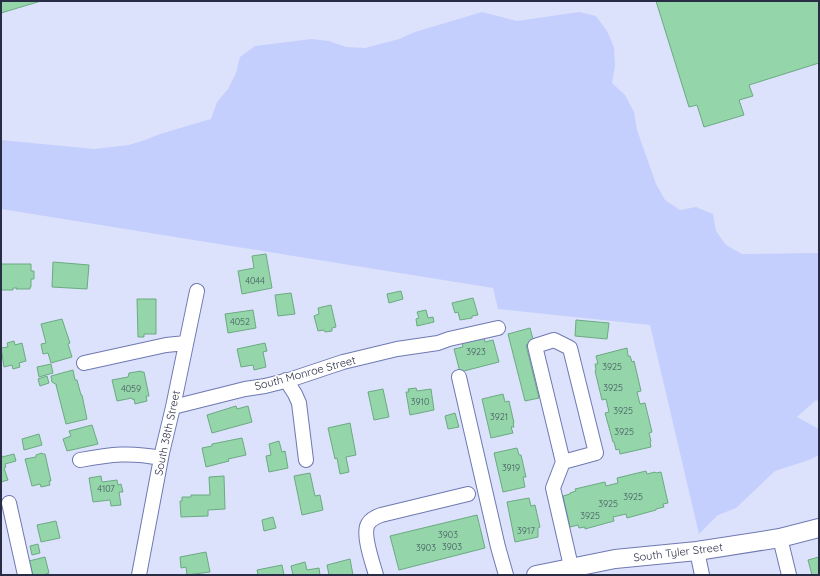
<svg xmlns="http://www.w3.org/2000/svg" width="820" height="576" font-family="Quicksand,sans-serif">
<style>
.green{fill:#c5cffd}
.building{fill:#94d5aa;stroke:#6baa82}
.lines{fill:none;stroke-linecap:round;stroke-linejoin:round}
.minor-casing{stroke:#6e79b2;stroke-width:16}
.major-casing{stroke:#6e79b2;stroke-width:20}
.minor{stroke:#fff;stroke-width:14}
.major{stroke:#fff;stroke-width:18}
.labels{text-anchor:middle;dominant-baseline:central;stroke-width:3;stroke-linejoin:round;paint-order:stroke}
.number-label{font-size:9px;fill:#43575e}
.street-label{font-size:11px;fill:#282d45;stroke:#fff}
</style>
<rect width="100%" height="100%" fill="#dce2fb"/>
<path class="green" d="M482 12 517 21 579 12 596 16 607 31 614 47 615 66 612 83 625 95 634 112 637 130 656 184 665 200 680 210 696 207 713 214 716 231 726 245 742 254 819 253V400L815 401 797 417 819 429V455L809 460 775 471 736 508 718 515 699 534 650 325 498 309 493 288 1 209V140L94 149 129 145 145 140 160 134 211 119 217 102 228 89 236 73 240 57 255 46 311 39 329 41 346 47 365 48 399 39 415 32Z"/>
<path class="building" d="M1 1H41L1 13Z
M656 1H819V63L749 85 753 96 739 100 744 115 704 127 697 105 689 107Z
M266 254 272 288 242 294 238 271 254 268 252 256Z
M53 262 89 265 87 289 52 287Z
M1 264H31V271H34V279H31V287H30V289H16L17 288H13V290H1Z
M401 291 403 299 389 303 387 294Z
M291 293 295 314 278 316 275 295Z
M473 298 478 315 472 316V318L460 320 458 312 455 313 452 303Z
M137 299H156V334H144V337H138Z
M331 305 336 327 332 328V331L325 332 324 330 318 331 314 316 319 314 318 308Z
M253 310 256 328 228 333 225 314Z
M426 310 428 318 433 317 434 322 417 326 416 319 419 318 417 312Z
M62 319 70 343 68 344 72 357 51 363 48 353 43 354 41 344 46 343 41 324Z
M576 320 609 323 607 339 575 336Z
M530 328 534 343 526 345 539 398 525 401 508 334Z
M484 338 485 342 493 340 499 362 460 372 454 349 463 347 462 343Z
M14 341 15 345 22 343 26 361 19 363 20 367 13 369 12 365 4 367 1 348 8 347 7 343Z
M265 343 267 351 263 352 266 367 254 370 253 365 241 367 237 349Z
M627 348 628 356H630L632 362 634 361 641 391 637 392 640 404 645 403 652 432 649 433 651 441 650 442 651 447 620 454 619 449 616 450 614 442H613L605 413 609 412 606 399 602 400 595 371 596 370 595 364H598L596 356Z
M51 364 53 373 39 377 37 367Z
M73 370 75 380H77L81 395H82L87 419 66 424 56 385H57L52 382 51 376Z
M141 371V372H144L149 396H146L147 401 135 404 134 399 133 400 132 398 117 401 112 380 128 377 129 373Z
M47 376 49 383 40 386 38 379Z
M416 388 417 391 431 389 434 410 410 415 406 392H409L408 389Z
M383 389 389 417 374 420 368 392Z
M503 394 505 402 509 401 514 423H513L514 427H511L513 433 491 438 482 399Z
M236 406 237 409 248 406 252 422 212 433 207 415Z
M455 413 459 427 448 429 445 416Z
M350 423 356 455 346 457 349 472 340 474 337 458 335 459 328 428Z
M92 425 98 444 67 451 63 439 71 436 69 431Z
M39 434 42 445 24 450 22 439Z
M242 438 246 455 228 459 229 461 206 467 202 448 212 446V444Z
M279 441 282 452 285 451 288 468 269 472 266 456 271 455 269 444Z
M517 448 519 455H521L526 477H523L525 487 503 492 494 453Z
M1 452 2 457 14 454 16 461 5 464 6 467 4 468 8 480 1 482Z
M42 453 43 454H45L51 481H49L50 485 41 487 40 484 32 486 25 459 36 457V455Z
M646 471 647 474 655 472 656 473 661 472 668 503 663 504 664 507 656 509V510L627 518 626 514 613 517 614 521 585 529V527L579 528 578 525 570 527 563 496 570 494V493L576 491 575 489 605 482 606 486 618 483 617 478Z
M310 473 315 496 320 495 323 510 302 515 294 476Z
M101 476 102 482 117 480 118 485 121 484 123 492H119L121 505 111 506 110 500 93 502 89 478Z
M224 476 225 509 208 510V516L181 517 180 501H182V497H191V495H210L209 477Z
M529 498 531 506 535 505 540 527 538 528V537L515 542 507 502Z
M477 515 485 548 399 570 390 536Z
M273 517 276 528 264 531 262 520Z
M56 521 60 538 41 542 37 525Z
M38 544 40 553 32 555 30 546Z
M206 552 210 572 187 575 186 567 181 568 180 557Z
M45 557 49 573 43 575H33L29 561Z
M819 557V575H812L808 560Z
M350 559 353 575H329L327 565Z
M305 562 307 570 319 568 320 575H293L291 566Z
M282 565 284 575H258L257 570Z"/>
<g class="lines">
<g class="minor-casing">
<path id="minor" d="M84 363 166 345 186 343
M459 377 498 547 506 575
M286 380 295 394 299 403 306 460
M173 407 245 389 265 386 289 380 343 362 397 349 438 343 449 339 498 328
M80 460C112 454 130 452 161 458
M563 462 535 346 554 340 570 348 596 453 563 462 553 488 573 575
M9 503 25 575
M780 538 789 575
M697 551 702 575
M139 575 162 453 173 407 197 291
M376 575C373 564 362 534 368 524 371 519 375 517 381 515L468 494"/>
</g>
<g class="major-casing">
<path id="major" d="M536 575 615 559 697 551 780 538 819 528"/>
</g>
<use href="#minor" class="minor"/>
<use href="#major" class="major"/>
</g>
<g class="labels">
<g class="number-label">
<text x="255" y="280">4044</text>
<text x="240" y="321">4052</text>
<text x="476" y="351">3923</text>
<text x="612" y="366">3925</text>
<text x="613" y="387">3925</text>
<text x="131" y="388">4059</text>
<text x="420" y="401">3910</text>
<text x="623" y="410">3925</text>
<text x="499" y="416">3921</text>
<text x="624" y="431">3925</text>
<text x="511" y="467">3919</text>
<text x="106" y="488">4107</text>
<text x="633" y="496">3925</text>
<text x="608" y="503">3925</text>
<text x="590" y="515">3925</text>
<text x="526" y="530">3917</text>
<text x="448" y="534">3903</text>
<text x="452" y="546">3903</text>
<text x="426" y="547">3903</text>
</g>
<g class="street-label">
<text transform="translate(305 373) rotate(-15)">South Monroe Street</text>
<text transform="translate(167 433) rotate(-78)">South 38th Street</text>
<text transform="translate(678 552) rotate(-7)">South Tyler Street</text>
</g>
</g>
<rect width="820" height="576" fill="none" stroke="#282d45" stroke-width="4"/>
</svg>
